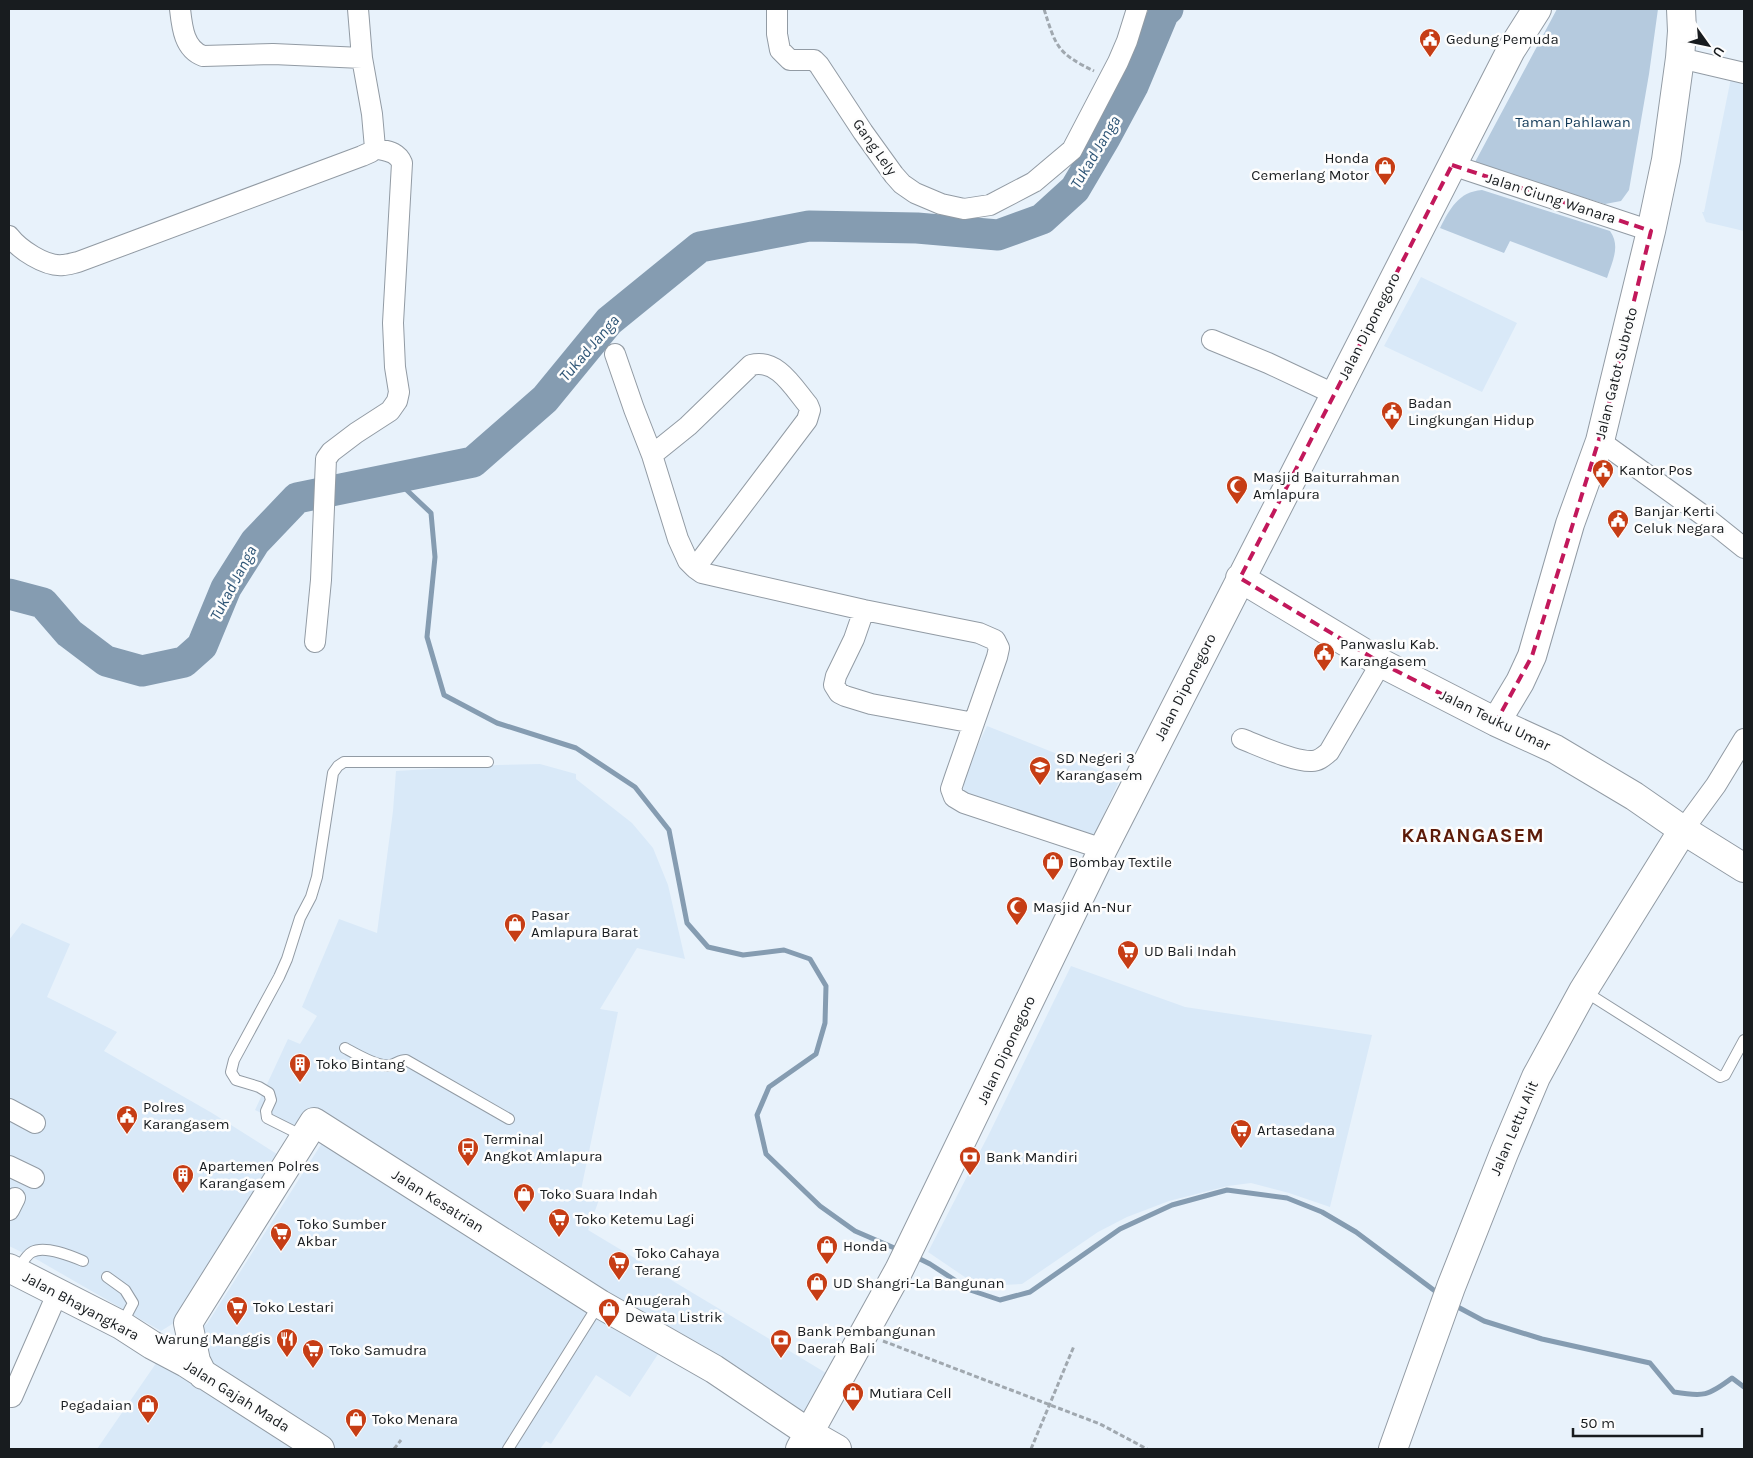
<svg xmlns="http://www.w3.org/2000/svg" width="1753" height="1458" font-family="Karla,sans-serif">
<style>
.built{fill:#d9e9f8}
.green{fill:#b5cade}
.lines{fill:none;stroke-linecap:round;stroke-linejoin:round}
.stream{stroke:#859cb1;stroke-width:5}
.river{stroke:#859cb1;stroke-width:31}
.lane-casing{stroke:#929ba4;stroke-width:12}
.street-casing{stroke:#929ba4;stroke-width:22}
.secondary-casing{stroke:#929ba4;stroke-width:30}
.path{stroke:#a0a8af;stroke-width:3;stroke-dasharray:5 2.5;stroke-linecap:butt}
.lane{stroke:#fff;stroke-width:10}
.street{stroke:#fff;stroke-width:20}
.secondary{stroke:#fff;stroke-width:28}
.marked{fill:none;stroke:#c2185b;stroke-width:4;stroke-dasharray:10 6;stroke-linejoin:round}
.labels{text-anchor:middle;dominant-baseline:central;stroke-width:5;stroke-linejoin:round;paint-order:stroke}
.poi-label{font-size:15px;fill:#181c1f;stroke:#fdfdfd;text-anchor:start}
.park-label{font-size:15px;fill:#103857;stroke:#fdfdfd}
.street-label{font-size:15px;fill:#181c1f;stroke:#fdfdfd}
.water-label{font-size:16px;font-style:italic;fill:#2e5576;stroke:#fdfdfd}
.district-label{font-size:20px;font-weight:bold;letter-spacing:1px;fill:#5c1a08;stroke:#fdfdfd}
</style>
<rect width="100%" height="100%" fill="#e8f2fb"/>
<path class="built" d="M1732 73 1744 80V231L1706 222 1702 212H1704Z
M1421 277 1517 323 1482 392 1384 346Z
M987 726 1120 779 1092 840 963 794 964 775Z
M540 764 576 774V779L632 823 653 848 668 885 685 959 637 948 600 1009 618 1012 581 1190 600 1197 588 1230 846 1385 811 1446 660 1351 630 1397 596 1375 551 1444 546 1441 540 1449H97L170 1343 207 1324 322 1143 255 1110 288 1039 300 1044 317 1016 302 1007 339 919 377 933 393 811 396 771 498 765Z
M22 923 70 944 47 997 117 1032 104 1051 212 1113 280 1156 185 1316 161 1331 36 1259 9 1246V940Z
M1071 966 1185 1007 1372 1035 1330 1207 1289 1193 1251 1183 1228 1186 1169 1201 1127 1217 1098 1232 1022 1284 978 1286 928 1252 989 1134Z"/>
<path class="green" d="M1557 9H1658L1649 74 1629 190 1621 201 1605 204 1474 164Z
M1482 190 1610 231C1621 246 1612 262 1607 278L1510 241 1504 253 1440 228C1450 209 1458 192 1482 190Z"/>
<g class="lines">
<path class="stream" d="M394 478 431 513 435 557 427 637 444 695 497 723 576 748 635 787 669 830 687 923 708 947 743 955 784 950 810 959 826 986 825 1023 816 1054 769 1087 757 1115 766 1154 820 1206 855 1231 899 1250
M914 1256 930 1264 970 1290 1000 1300 1030 1292 1120 1229 1172 1205 1227 1190 1287 1198 1322 1212 1356 1232 1439 1294
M1454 1305 1484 1321 1542 1339 1650 1363 1674 1392C1704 1397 1708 1396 1732 1378L1744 1387"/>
<path class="river" d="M9 594 43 603 69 633 106 661 142 671 184 662 202 646 226 588 255 542 297 498 473 462 545 399 609 321 700 247 809 226 917 228 998 235 1042 219 1075 189 1105 138 1133 86 1164 12 1168 9"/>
<g class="lane-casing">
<path id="lane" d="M1584 991 1720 1077 1725 1075 1744 1040
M345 1048C356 1054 379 1068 391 1065 397 1063 400 1060 406 1060L509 1119
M303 1136 267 1118 266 1111 271 1100 269 1093 259 1087 236 1080 231 1072 234 1060 279 977 287 959 300 918 311 897 317 877 333 773 338 766 344 762H488
M17 1271C21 1265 26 1255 32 1252 45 1245 71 1256 83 1261
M107 1277 125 1290 133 1303 122 1324
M508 1449 599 1304"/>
</g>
<g class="street-casing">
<path id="street" d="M180 9C182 27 184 49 203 56L273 54 362 58
M777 9V34L780 50 790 60H814L819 65 863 132 894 175 902 184 915 193 941 204 964 209 990 205 1034 182 1072 150 1118 62 1127 41 1137 9
M1680 58 1744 73
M1452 165 1651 231
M9 236C19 249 45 267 63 265 68 265 73 263 78 262L362 156 371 152 375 148
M1212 340 1268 363 1334 394
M615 354 634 409 652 455 678 539 688 561 695 568 702 573 715 576 864 610 979 633 995 640 999 648 997 657 955 777 951 789 954 797 964 803 1103 849
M1600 441 1704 516 1744 548
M652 455 688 426 751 365C777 358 793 387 808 405L810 410 807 420 695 568
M864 610 854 639 836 676 834 685 839 693 845 696 871 704 974 723
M315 642 321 580 326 459 331 452 356 433 390 411 397 401 399 392 395 367 393 323 402 163C397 151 386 151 375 148L372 114 362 58 358 9
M1242 739C1260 746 1294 762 1312 761 1319 761 1324 756 1329 752L1381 663
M1683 830 1716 785 1744 739
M9 1109 35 1123
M9 1166 34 1178
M9 1210 15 1198
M12 1397 58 1292"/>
</g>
<g class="secondary-casing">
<path id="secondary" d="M1240 578 1381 663 1496 722 1555 749 1634 796 1683 830 1744 868
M1496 722 1520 682 1532 656 1570 524 1600 441 1651 231 1666 160 1680 58 1682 31 1681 9
M9 1268 121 1325 152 1345 186 1363 320 1449
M203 1375 196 1361 188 1323 314 1122 600 1304 714 1369 809 1433 837 1449
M800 1449 899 1270 1103 849 1511 50 1537 9
M1393 1449 1451 1287 1504 1153 1536 1077 1583 991 1683 830"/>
</g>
<path class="path" d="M1044 9C1056 47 1057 53 1094 71
M883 1341 1100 1424 1147 1449
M394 1449 401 1440
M1031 1449 1074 1346"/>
<use href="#lane" class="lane"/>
<use href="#street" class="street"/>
<use href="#secondary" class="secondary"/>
</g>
<path class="marked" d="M1452 165 1651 231 1605 420 1532 656 1496 722 1381 663 1240 578Z"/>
<defs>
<g id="civic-pin" transform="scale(1.125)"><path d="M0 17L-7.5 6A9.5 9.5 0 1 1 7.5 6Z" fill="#c63d15" stroke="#fdfdfd"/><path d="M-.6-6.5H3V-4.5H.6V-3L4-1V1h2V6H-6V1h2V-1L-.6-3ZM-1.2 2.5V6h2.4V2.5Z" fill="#fff"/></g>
<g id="shop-pin" transform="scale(1.125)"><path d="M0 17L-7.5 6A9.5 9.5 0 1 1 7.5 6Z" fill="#c63d15" stroke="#fdfdfd"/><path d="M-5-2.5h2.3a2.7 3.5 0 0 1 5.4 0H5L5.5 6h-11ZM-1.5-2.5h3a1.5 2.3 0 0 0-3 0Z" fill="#fff"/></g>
<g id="mosque-pin" transform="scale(1.125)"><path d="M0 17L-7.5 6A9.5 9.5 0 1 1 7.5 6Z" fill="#c63d15" stroke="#fdfdfd"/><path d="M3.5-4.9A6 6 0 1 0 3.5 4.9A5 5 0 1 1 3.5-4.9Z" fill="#fff"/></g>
<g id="school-pin" transform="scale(1.125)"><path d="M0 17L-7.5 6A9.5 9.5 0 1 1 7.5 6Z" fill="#c63d15" stroke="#fdfdfd"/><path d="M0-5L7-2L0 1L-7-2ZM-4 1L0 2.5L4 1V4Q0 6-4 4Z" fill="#fff"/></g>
<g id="supermarket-pin" transform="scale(1.125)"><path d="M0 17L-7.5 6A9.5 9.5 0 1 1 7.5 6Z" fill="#c63d15" stroke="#fdfdfd"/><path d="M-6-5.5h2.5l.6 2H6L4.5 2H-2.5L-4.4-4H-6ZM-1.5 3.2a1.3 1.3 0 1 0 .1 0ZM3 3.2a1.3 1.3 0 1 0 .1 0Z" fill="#fff"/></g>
<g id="building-pin" transform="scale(1.125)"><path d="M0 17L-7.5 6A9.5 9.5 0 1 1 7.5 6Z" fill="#c63d15" stroke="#fdfdfd"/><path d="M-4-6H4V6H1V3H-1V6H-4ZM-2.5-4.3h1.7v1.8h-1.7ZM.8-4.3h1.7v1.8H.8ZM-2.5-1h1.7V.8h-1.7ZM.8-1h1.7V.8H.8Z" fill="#fff"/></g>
<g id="bus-pin" transform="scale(1.125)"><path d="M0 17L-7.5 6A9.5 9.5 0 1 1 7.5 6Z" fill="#c63d15" stroke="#fdfdfd"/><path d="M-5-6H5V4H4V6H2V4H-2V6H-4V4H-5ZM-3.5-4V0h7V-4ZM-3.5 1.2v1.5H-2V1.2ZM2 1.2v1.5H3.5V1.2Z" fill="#fff"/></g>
<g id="bank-pin" transform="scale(1.125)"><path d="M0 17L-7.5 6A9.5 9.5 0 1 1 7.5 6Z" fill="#c63d15" stroke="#fdfdfd"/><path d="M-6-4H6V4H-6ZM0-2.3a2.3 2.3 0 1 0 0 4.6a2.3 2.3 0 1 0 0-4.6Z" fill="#fff"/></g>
<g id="restaurant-pin" transform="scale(1.125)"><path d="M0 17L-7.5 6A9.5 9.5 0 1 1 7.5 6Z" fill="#c63d15" stroke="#fdfdfd"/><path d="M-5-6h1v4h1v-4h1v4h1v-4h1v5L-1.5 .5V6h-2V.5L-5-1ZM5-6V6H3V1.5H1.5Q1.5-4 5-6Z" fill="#fff"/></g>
</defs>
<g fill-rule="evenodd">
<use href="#civic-pin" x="1430" y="39"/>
<use href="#shop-pin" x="1385" y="167"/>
<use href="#civic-pin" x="1392" y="412"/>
<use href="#civic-pin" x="1603" y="470"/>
<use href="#mosque-pin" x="1237" y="486"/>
<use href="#civic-pin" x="1618" y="520"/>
<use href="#civic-pin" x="1324" y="653"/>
<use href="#school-pin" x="1040" y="767"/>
<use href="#shop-pin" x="1053" y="862"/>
<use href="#mosque-pin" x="1017" y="907"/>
<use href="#shop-pin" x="515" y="924"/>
<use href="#supermarket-pin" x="1128" y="951"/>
<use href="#building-pin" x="300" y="1064"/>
<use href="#civic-pin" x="127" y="1116"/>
<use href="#supermarket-pin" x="1241" y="1130"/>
<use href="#bus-pin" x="468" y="1148"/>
<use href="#bank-pin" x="970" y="1157"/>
<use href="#building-pin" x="183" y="1175"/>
<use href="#shop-pin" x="524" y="1194"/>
<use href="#supermarket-pin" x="559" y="1219"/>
<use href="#supermarket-pin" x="281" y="1233"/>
<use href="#shop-pin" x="827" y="1246"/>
<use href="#supermarket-pin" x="619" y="1262"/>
<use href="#shop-pin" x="817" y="1283"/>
<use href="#supermarket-pin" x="237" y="1307"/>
<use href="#shop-pin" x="609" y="1309"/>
<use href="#restaurant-pin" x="287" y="1339"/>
<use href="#bank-pin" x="781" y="1340"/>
<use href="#supermarket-pin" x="313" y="1350"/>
<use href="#shop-pin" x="853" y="1393"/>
<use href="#shop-pin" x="148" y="1405"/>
<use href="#shop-pin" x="356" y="1419"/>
</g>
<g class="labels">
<g class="poi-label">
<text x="1446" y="39">Gedung Pemuda</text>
<text x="1369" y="158" text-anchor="end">Honda<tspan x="1369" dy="17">Cemerlang Motor</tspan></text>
<text x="1408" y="403">Badan<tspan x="1408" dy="17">Lingkungan Hidup</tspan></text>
<text x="1619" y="470">Kantor Pos</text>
<text x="1253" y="477">Masjid Baiturrahman<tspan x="1253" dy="17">Amlapura</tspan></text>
<text x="1634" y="511">Banjar Kerti<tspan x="1634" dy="17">Celuk Negara</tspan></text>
<text x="1340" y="644">Panwaslu Kab.<tspan x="1340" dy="17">Karangasem</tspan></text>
<text x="1056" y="758">SD Negeri 3<tspan x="1056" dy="17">Karangasem</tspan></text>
<text x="1069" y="862">Bombay Textile</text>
<text x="1033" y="907">Masjid An-Nur</text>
<text x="531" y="915">Pasar<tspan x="531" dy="17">Amlapura Barat</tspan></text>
<text x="1144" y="951">UD Bali Indah</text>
<text x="316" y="1064">Toko Bintang</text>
<text x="143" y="1107">Polres<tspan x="143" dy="17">Karangasem</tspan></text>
<text x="1257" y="1130">Artasedana</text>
<text x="484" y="1139">Terminal<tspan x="484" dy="17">Angkot Amlapura</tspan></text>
<text x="986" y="1157">Bank Mandiri</text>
<text x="199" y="1166">Apartemen Polres<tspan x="199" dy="17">Karangasem</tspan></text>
<text x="540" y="1194">Toko Suara Indah</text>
<text x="575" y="1219">Toko Ketemu Lagi</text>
<text x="297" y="1224">Toko Sumber<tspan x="297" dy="17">Akbar</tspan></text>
<text x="843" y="1246">Honda</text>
<text x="635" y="1253">Toko Cahaya<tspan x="635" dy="17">Terang</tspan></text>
<text x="833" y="1283">UD Shangri-La Bangunan</text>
<text x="625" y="1300">Anugerah<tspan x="625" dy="17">Dewata Listrik</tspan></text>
<text x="253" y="1307">Toko Lestari</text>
<text x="797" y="1331">Bank Pembangunan<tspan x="797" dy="17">Daerah Bali</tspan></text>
<text x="271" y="1339" text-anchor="end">Warung Manggis</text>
<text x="329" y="1350">Toko Samudra</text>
<text x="869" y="1393">Mutiara Cell</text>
<text x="132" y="1405" text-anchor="end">Pegadaian</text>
<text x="372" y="1419">Toko Menara</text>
</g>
<g class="park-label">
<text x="1573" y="122">Taman Pahlawan</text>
</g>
<g class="street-label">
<text transform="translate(875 147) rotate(55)">Gang Lely</text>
<text transform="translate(1551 198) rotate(18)">Jalan Ciung Wanara</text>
<text transform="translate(1369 326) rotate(-63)">Jalan Diponegoro</text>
<text transform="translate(1616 373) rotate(-76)">Jalan Gatot Subroto</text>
<text transform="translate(1185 687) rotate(-63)">Jalan Diponegoro</text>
<text transform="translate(1495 720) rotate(26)">Jalan Teuku Umar</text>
<text transform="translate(1006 1050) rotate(-65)">Jalan Diponegoro</text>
<text transform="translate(1514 1128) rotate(-67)">Jalan Lettu Alit</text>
<text transform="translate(438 1201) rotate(32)">Jalan Kesatrian</text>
<text transform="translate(81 1306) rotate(28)">Jalan Bhayangkara</text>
<text transform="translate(237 1396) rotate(32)">Jalan Gajah Mada</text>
</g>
<g class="water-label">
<text transform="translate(1095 152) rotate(-59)">Tukad Janga</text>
<text transform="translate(589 348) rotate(-49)">Tukad Janga</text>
<text transform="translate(233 583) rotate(-62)">Tukad Janga</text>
</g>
<g class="district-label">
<text x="1473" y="835">KARANGASEM</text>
</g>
</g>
<rect width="1753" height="1458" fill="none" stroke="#181c1f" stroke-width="20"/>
<g transform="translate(1708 45) rotate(123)" stroke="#fdfdfd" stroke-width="4" paint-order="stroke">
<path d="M0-4L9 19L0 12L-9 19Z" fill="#181c1f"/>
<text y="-8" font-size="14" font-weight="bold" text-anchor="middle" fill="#181c1f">U</text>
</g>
<path d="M1573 1428v8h129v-8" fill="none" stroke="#181c1f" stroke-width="2.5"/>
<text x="1580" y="1428" font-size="15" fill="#181c1f" stroke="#fdfdfd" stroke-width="4" paint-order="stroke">50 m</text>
</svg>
